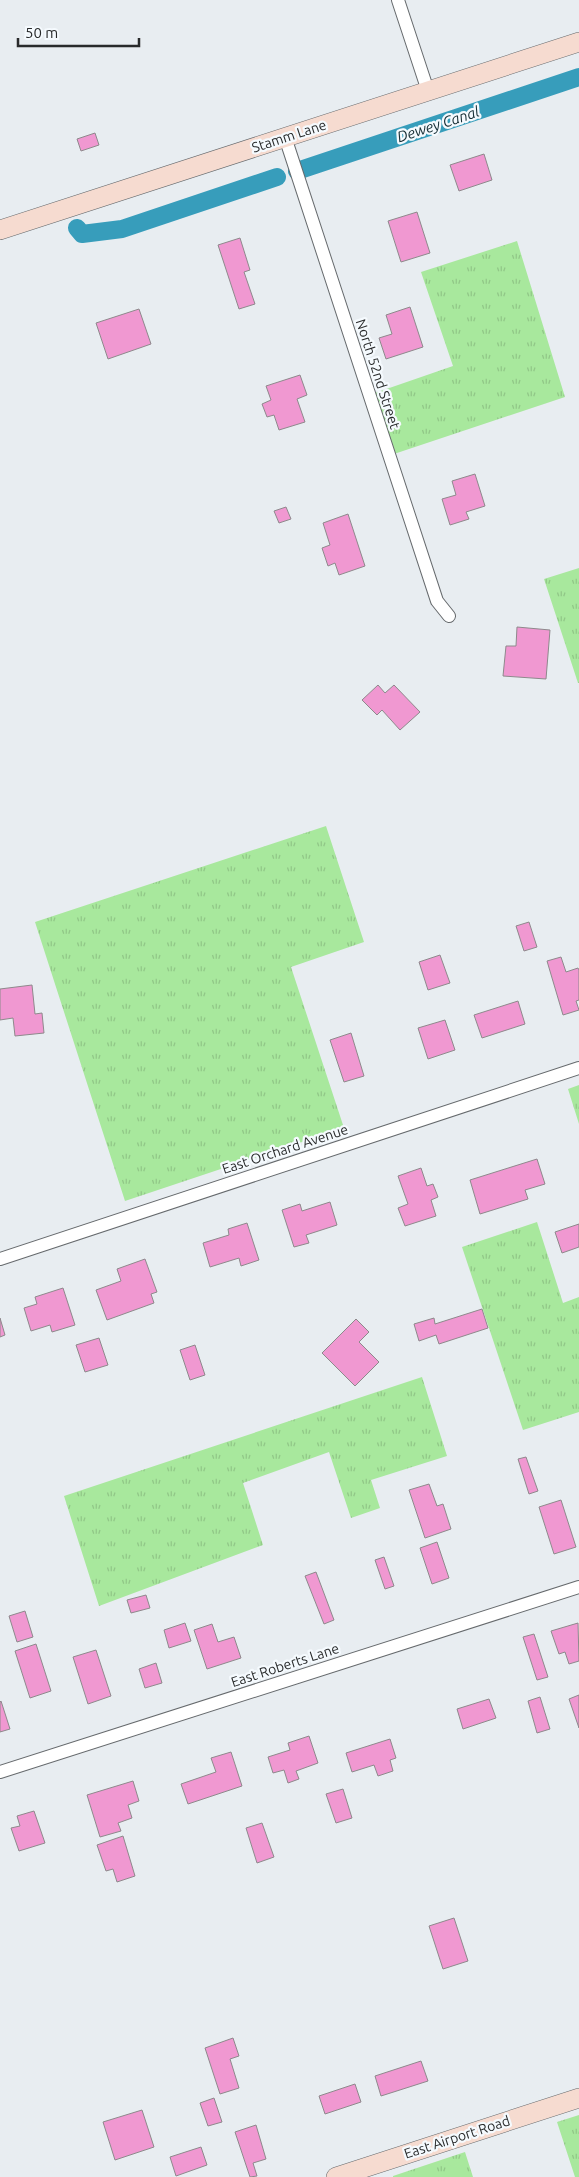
<svg xmlns="http://www.w3.org/2000/svg" width="579" height="2177" font-family="Ubuntu,sans-serif">
<style>
.grass{fill:url(#grass-tufts)}
.lines{fill:none;stroke-linecap:round;stroke-linejoin:round}
.canal{stroke:#379dbb;stroke-width:18}
.building{fill:#f098d1;stroke:#8e898c}
.street-casing{stroke:#666a6d;stroke-width:14}
.secondary-casing{stroke:#666a6d;stroke-width:20}
.street{stroke:#fff;stroke-width:12}
.secondary{stroke:#f6dbd0;stroke-width:19}
.labels{text-anchor:middle;dominant-baseline:central;stroke-width:4.5;stroke-linejoin:round;paint-order:stroke}
.street-label{font-size:14px;fill:#282a2b;stroke:#f5fafe}
.water-label{font-size:15px;font-style:italic;fill:#182f36;stroke:#f5fafe}
</style>
<defs>
<pattern id="grass-tufts" width="24" height="20" patternUnits="userSpaceOnUse" patternTransform="scale(1.25)"><rect width="24" height="20" fill="#a8e89d"/><path d="M3 7l-1-3M5 7V3M7 7l1-3M15 17l-1-3M17 17v-4M19 17l1-3" fill="none" stroke="#91c787"/></pattern>
</defs>
<rect width="100%" height="100%" fill="#e8edf1"/>
<path class="grass" d="M517 241 565 397 391 455 372 394 453 366 421 272Z
M579 568V683H578L544 579Z
M326 826 364 942 291 967 344 1128 125 1201 35 922Z
M579 1085V1124L568 1089Z
M537 1222 563 1303 579 1297V1412L523 1430 462 1247Z
M422 1377 447 1456 371 1480 380 1508 351 1518 329 1452 243 1483 263 1545 99 1606 64 1496Z
M579 2115V2177H575L557 2122Z
M465 2152 473 2177H393V2176Z"/>
<g class="lines">
<path class="canal" d="M297 171 579 77
M77 228 82 234 122 229 277 177"/>
</g>
<path class="building" d="M95 133 99 145 81 151 77 139Z
M484 154 492 180 459 191 450 165Z
M417 212 430 253 401 262 388 221Z
M240 238 250 270 244 272 255 304 239 309 218 245Z
M410 307 423 347 386 359 379 338 392 334 386 315Z
M139 309 151 344 108 359 96 323Z
M300 375 307 395 297 399 305 422 279 430 274 415 267 417 262 404 271 400 266 386Z
M475 474 485 506 466 512 469 519 450 525 442 499 456 495 452 481Z
M286 507 291 519 279 523 274 511Z
M348 514 365 566 339 575 335 563 328 566 322 548 330 545 323 523Z
M517 627 550 630 546 679 503 676 506 646H516Z
M378 685 385 693 394 685 420 712 400 730 382 710 377 715 362 700Z
M529 922 537 947 524 951 516 926Z
M440 955 450 983 428 990 419 962Z
M561 957 566 972 578 968 579 970V1000L576 1001 579 1010 563 1015 547 961Z
M32 985 35 1014 42 1013 44 1033 15 1036 13 1018 0 1020V989Z
M518 1001 525 1024 482 1038 474 1015Z
M445 1020 455 1050 428 1059 418 1028Z
M351 1033 364 1076 344 1082 330 1040Z
M537 1159 545 1184 525 1190 528 1199 480 1214 470 1180Z
M421 1168 427 1186 433 1184 438 1197 431 1200 436 1216 405 1226 398 1208 408 1204 398 1176Z
M330 1202 337 1225 306 1235 309 1243 294 1247 282 1210 300 1204 302 1211Z
M247 1223 259 1260 241 1266 239 1258 210 1267 203 1243 229 1235 228 1229Z
M579 1224V1247L562 1253 555 1232Z
M145 1259 157 1292 151 1294 154 1303 107 1320 96 1290 121 1281 117 1269Z
M63 1288 75 1325 52 1332 50 1325 31 1331 24 1308 37 1304 35 1297Z
M482 1309 488 1328 439 1344 436 1335 419 1341 414 1324 434 1318 435 1324Z
M0 1318 5 1335 0 1337Z
M356 1319 369 1332 359 1342 379 1362 355 1386 322 1353Z
M99 1338 108 1365 85 1372 76 1345Z
M195 1345 205 1375 190 1380 180 1350Z
M526 1457 538 1491 529 1494 518 1459Z
M429 1484 437 1506 443 1504 451 1529 425 1538 409 1490Z
M561 1500 576 1547 554 1554 539 1507Z
M437 1542 449 1578 432 1584 420 1548Z
M384 1557 394 1586 385 1589 375 1560Z
M316 1572 334 1620 324 1624 305 1576Z
M146 1595 150 1608 131 1613 127 1600Z
M25 1611 33 1637 17 1642 9 1616Z
M185 1623 191 1641 169 1648 164 1630Z
M578 1623 579 1661 569 1664 565 1652 559 1654 551 1631Z
M212 1624 218 1642 234 1637 241 1658 207 1669 194 1630Z
M534 1634 548 1677 537 1680 523 1637Z
M36 1644 51 1691 30 1698 15 1651Z
M96 1650 111 1696 88 1704 73 1657Z
M156 1663 162 1683 145 1688 139 1669Z
M579 1695V1728L569 1699Z
M540 1697 550 1729 537 1733 528 1701Z
M489 1699 496 1718 463 1729 457 1709Z
M1 1701 10 1729 0 1732V1702Z
M309 1736 318 1763 296 1771 299 1779 288 1783 284 1770 273 1773 268 1757 290 1750 288 1743Z
M390 1739 396 1758 390 1760 393 1771 378 1776 374 1765 352 1772 346 1753Z
M231 1752 242 1786 188 1804 181 1784 216 1772 211 1758Z
M133 1781 139 1801 128 1805 132 1818 118 1823 121 1831 100 1837 87 1795Z
M343 1789 352 1818 336 1823 326 1794Z
M34 1811 45 1843 19 1851 11 1828 20 1826 17 1816Z
M262 1823 274 1857 257 1863 246 1828Z
M123 1836 135 1876 117 1882 113 1869 106 1871 97 1845Z
M454 1918 468 1961 443 1969 429 1926Z
M233 2038 239 2056 230 2059 239 2088 220 2094 205 2048Z
M421 2061 428 2081 381 2096 375 2076Z
M355 2084 361 2102 325 2114 319 2096Z
M214 2098 222 2122 208 2126 200 2103Z
M142 2110 154 2147 115 2160 103 2122Z
M256 2125 266 2159 253 2163 257 2176 250 2177 235 2132Z
M201 2147 207 2165 176 2176 170 2157Z"/>
<g class="lines">
<g class="street-casing">
<path id="street" d="M398 0 428 91
M285 137 437 601 449 616
M0 1259 579 1068
M0 1772 579 1587"/>
</g>
<g class="secondary-casing">
<path id="secondary" d="M0 230 579 42
M336 2177 579 2098"/>
</g>
<use href="#street" class="street"/>
<use href="#secondary" class="secondary"/>
</g>
<g class="labels">
<g class="street-label">
<text transform="translate(289 136) rotate(-18)">Stamm Lane</text>
<text transform="translate(378 374) rotate(72)">North 52nd Street</text>
<text transform="translate(285 1149) rotate(-18)">East Orchard Avenue</text>
<text transform="translate(285 1665) rotate(-18)">East Roberts Lane</text>
<text transform="translate(457 2137) rotate(-18)">East Airport Road</text>
</g>
<g class="water-label">
<text transform="translate(438 124) rotate(-18)">Dewey Canal</text>
</g>
</g>
<path d="M18 38v8h121v-8" fill="none" stroke="#282a2b" stroke-width="2.5"/>
<text x="25" y="38" font-size="15" fill="#282a2b" stroke="#f5fafe" stroke-width="4" paint-order="stroke">50 m</text>
</svg>
